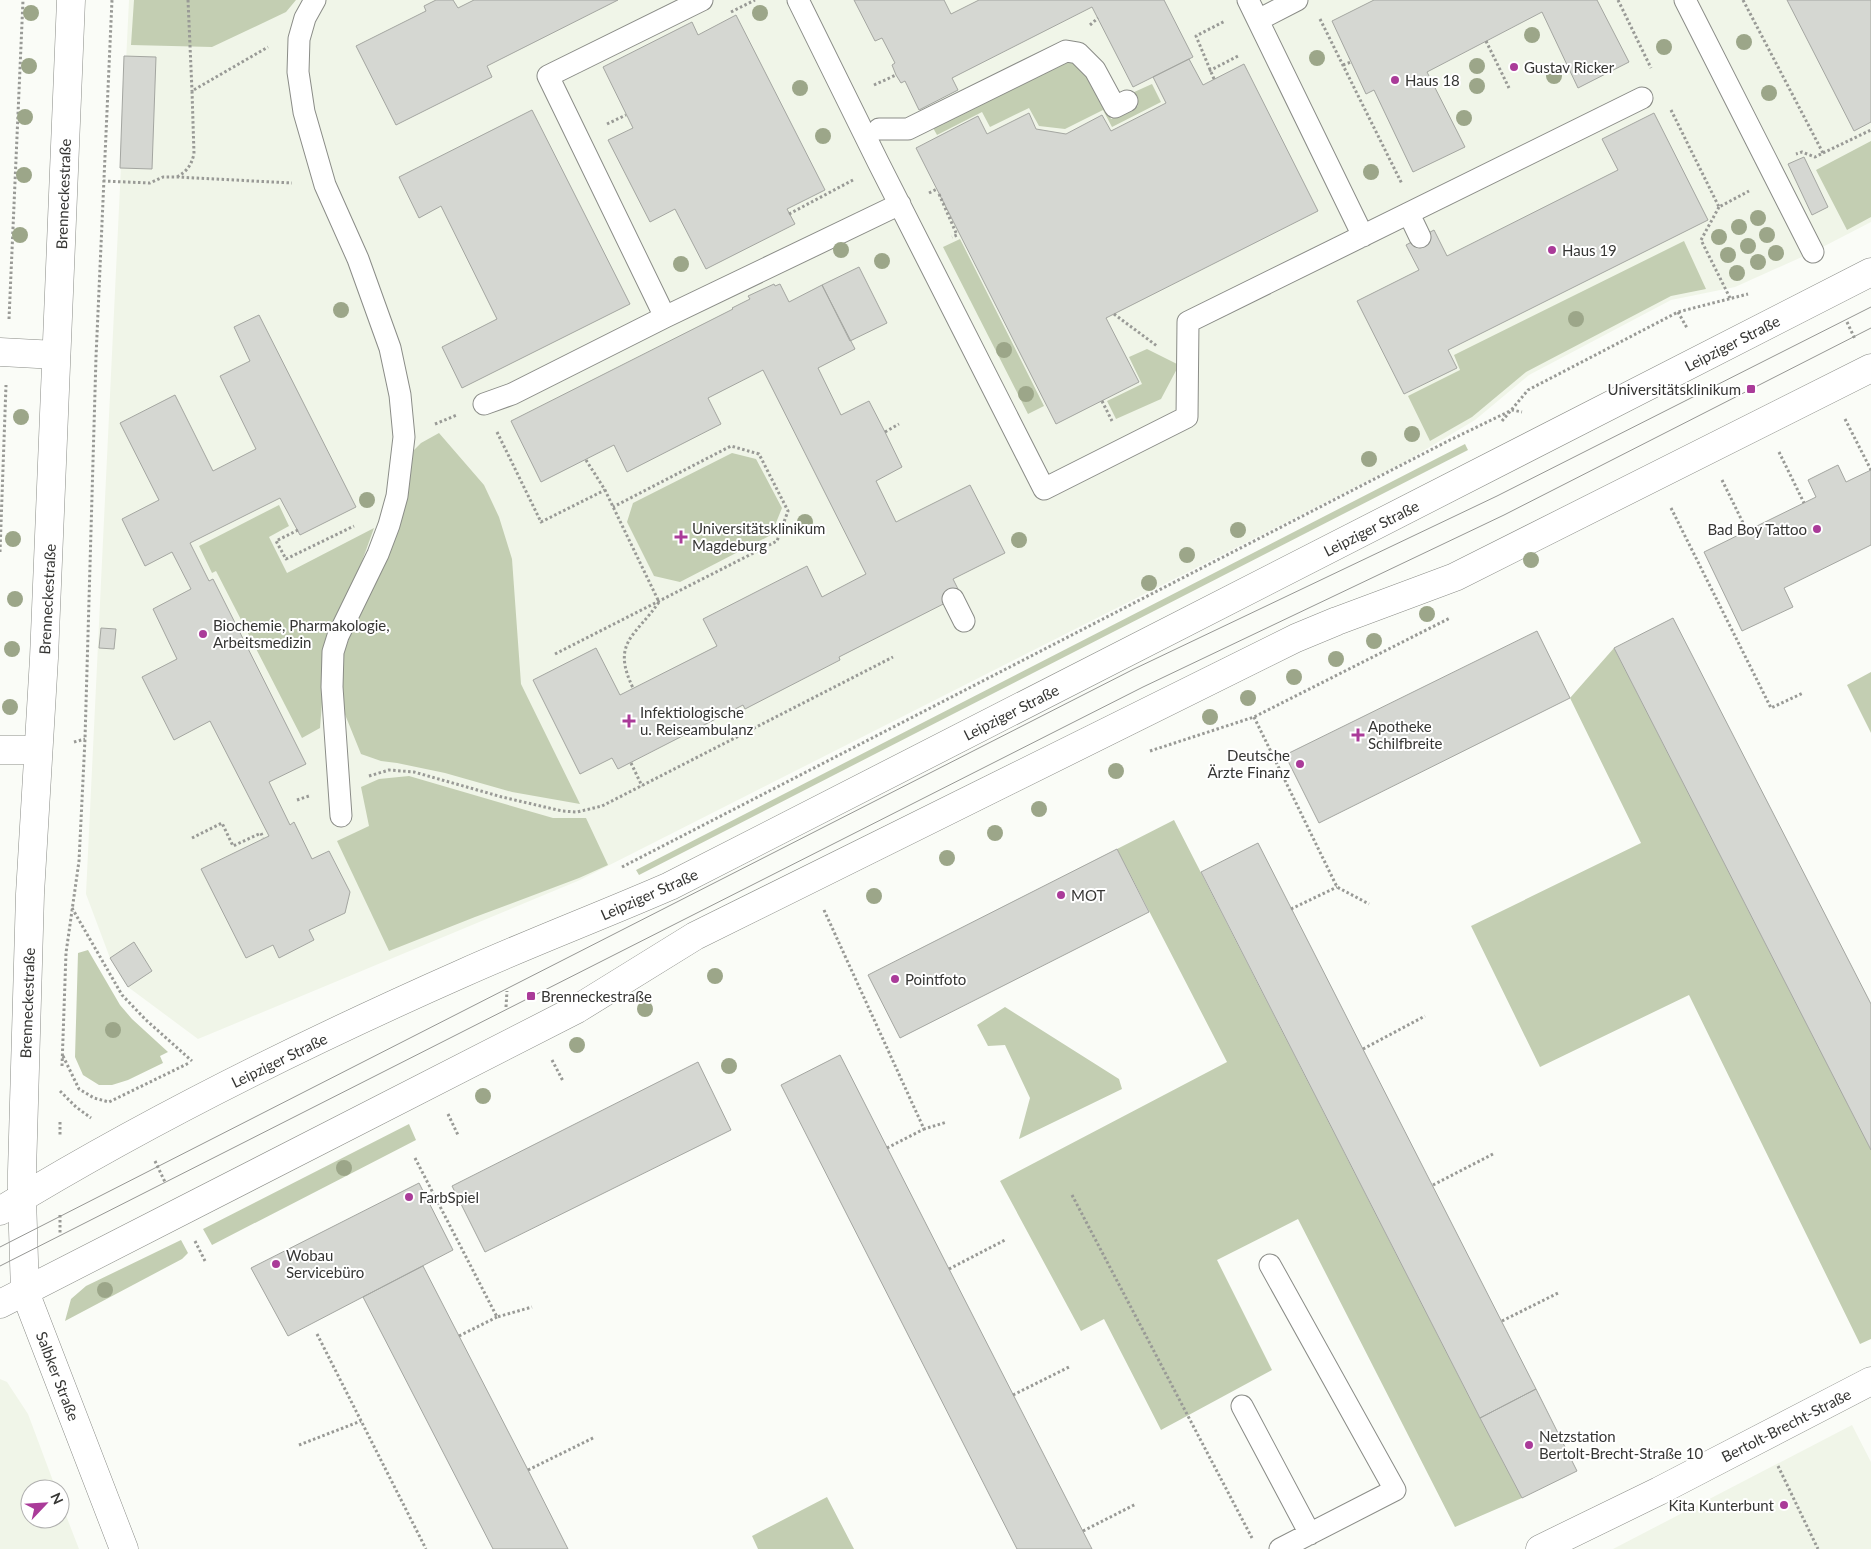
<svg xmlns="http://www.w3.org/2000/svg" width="1871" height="1549" font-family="Lato,sans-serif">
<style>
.built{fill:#f0f5e8}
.green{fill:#c3ceb2}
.building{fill:#d5d7d2;stroke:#a4a6a1}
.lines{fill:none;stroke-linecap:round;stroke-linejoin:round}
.service-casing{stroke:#8a8c87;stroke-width:23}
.minor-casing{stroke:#8a8c87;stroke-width:29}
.tertiary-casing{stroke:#8a8c87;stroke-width:29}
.secondary-casing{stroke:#8a8c87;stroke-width:29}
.path{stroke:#999a96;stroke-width:3;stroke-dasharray:2.5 2.5;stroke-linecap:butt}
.service{stroke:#fff;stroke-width:21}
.minor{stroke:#fff;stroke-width:28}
.tertiary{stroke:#fff;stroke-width:28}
.secondary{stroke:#fff;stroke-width:28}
.tram{stroke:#969794;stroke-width:1}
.tree{fill:#9ca689}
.poi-dot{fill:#aa3b99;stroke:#fff;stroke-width:2}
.labels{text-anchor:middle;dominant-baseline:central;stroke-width:4;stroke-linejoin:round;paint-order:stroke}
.poi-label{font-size:15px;fill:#363634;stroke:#fff;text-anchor:start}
.street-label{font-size:15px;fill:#363634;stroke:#fff}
</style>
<rect width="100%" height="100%" fill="#fafcf7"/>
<path class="built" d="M129 0H1871V222L1813 252 1735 287 1671 300 1529 375 1475 420 1403 463 580 880 198 1039 128 987 110 958 86 894Z
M0 1379 7 1382 28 1414 56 1489H30V1519H60V1500L79 1549H0Z
M1852 1425 1871 1462V1549H1613Z"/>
<path class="green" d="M134 0H296L286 12 212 47 131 45Z
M1072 59 1088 71 1111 119 1138 106 1132 93 1152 84 1161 102 1112 127 1103 110 1065 129 1039 126 1029 108 990 127 982 112 937 135 932 126Z
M1871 141V217L1847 230 1816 170Z
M960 239 1044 406 1028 414 943 247Z
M1684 241 1706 289 1671 296 1526 372 1472 417 1430 441 1408 396 1460 370 1454 355Z
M1147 349 1179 365 1161 399 1116 419 1107 401 1142 384 1129 357Z
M439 433 484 485 499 517 512 559 521 684 580 804 512 792 445 773 397 763 381 761 361 754 344 712 342 662 345 650 414 450 421 443Z
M1465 444 1468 450 639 875 636 870Z
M732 453 756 459 782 508 771 535 680 582 654 576 627 522 633 503Z
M279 505 289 526 269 537 287 573 374 528 352 589 323 690 320 728 302 738 216 571 212 573 199 546Z
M1614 648 1871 1150V1339L1860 1344 1689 995 1540 1067 1471 926 1641 843 1570 698Z
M1871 672V733L1847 685Z
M409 776 553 818H586L608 865 579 878 475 917 389 951 337 841 369 826 361 787 379 779Z
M1174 820 1480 1418 1522 1498 1455 1527 1298 1219 1217 1260 1272 1370 1161 1430 1104 1319 1081 1331 1000 1181 1227 1062 1117 849Z
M88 950 120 1005 132 1019 168 1052 160 1056 163 1063 128 1080 112 1085H99L83 1075 75 1057 78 953Z
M1005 1007 1119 1079 1122 1089 1019 1139 1030 1098 1005 1045 988 1046 977 1025Z
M409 1124 416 1140 212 1245 203 1229Z
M181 1240 188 1253 182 1259 65 1321 71 1299 86 1286Z
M827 1497 854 1549H758L752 1536Z"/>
<path class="building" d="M436 0H453L458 8 474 0H618L487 66 492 77 396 125 356 46 426 11 424 6Z
M854 0H944L951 14 979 0H1164L1193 57 1133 87 1092 7 952 78 958 90 919 110 905 81 901 83 896 75 892 65 895 63 882 38 875 41Z
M1374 0H1597L1629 62 1578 88 1542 12 1427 72 1465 147 1413 172 1374 90 1366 94 1332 21Z
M1787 0H1871V122L1854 131Z
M736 15 825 190 787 209 795 224 706 269 675 209 650 222 608 140 633 128 603 67 692 22 698 35Z
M124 56 156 57 152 169 120 168Z
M1189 59 1203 85 1244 64 1318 211 1106 318 1139 382 1056 424 916 148 978 116 987 134 1029 113 1036 129 1066 134 1102 115 1111 131 1166 103 1153 77Z
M532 110 630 304 462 388 442 347 497 319 441 206 419 218 399 177Z
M1654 113 1708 220 1448 350 1457 368 1404 394 1357 301 1419 270 1406 245 1434 230 1447 256 1618 170 1602 139Z
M1804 157 1828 207 1812 215 1788 164Z
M859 267 887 323 850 341 822 285Z
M774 284 775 286 780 284 789 302 822 285 855 349 818 368 841 415 869 401 885 432 902 467 876 481 896 522 970 485 1005 553 953 579 961 595 839 657 840 660 745 709 743 705 618 769 612 758 580 774 533 680 596 648 620 695 717 646 703 619 807 566 822 597 866 574 763 370 708 398 721 424 627 472 614 445 541 482 511 421 733 309 732 308 750 299 748 296Z
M259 315 356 507 300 535 280 498 190 543 209 581 213 579 306 764 269 782 290 825 294 822 312 859 329 851 350 892 345 913 309 930 314 940 279 958 273 945 246 958 201 869 269 836 210 721 174 740 142 677 177 659 153 609 191 589 172 552 145 566 122 519 159 500 120 423 175 395 213 471 256 449 220 376 250 361 234 327Z
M1838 465 1846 482 1871 470V545L1784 588 1793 607 1742 631 1704 552 1816 497 1808 480Z
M1673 618 1871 1004V1150L1614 648Z
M101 628 116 629 114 649 99 648Z
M1537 631 1570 698 1319 823 1285 755Z
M1258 843 1536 1389 1480 1418 1201 872Z
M1117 849 1149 912 900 1038 868 975Z
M134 942 152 971 128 987 110 958Z
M840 1055 949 1269 1092 1549H1017L781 1085Z
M698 1062 731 1130 485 1252 452 1186Z
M419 1183 453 1250 288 1336 251 1268Z
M423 1266 528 1470 568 1549H493L363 1297Z
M1536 1389 1577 1471 1522 1498 1480 1418Z"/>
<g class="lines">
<g class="service-casing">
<path id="service" d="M315 0 305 18 299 39 298 72 304 112 325 185 358 259 390 348 400 395 404 437 397 496 389 525 378 554 338 636 333 652 332 687 341 816
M798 0 878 162 1044 489 1187 417 1188 322 1642 98
M1248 0 1363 236
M1685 0 1813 252
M1258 20 1297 0
M879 129H908L1066 51 1078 53 1095 70 1115 107 1127 101
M1409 214 1420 237
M665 317 548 76 702 0
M484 404 512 394 665 317 900 204
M953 599 964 621
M1270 1265 1395 1490 1280 1549
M1242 1406 1310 1534"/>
</g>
<g class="minor-casing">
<path id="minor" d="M0 352 56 355
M0 750H38
M22 1198 25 1292 124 1549
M1540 1549 1659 1491 1871 1381"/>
</g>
<g class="tertiary-casing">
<path id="tertiary" d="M22 1198V1172L30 894 44 658 71 0"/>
</g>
<g class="secondary-casing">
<path id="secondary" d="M0 1211C147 1121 303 1044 461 974 530 943 601 916 670 886L1871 272
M0 1304 577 1009 695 936 1296 638 1337 621 1455 577 1871 368"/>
</g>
<path class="path" d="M188 0 192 91
M1618 0 1651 68
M1743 0 1823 153 1815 157 1802 152 1796 154
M731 12 755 0
M1320 19 1402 184
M1090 25 1098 18
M1486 41 1509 88
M1343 65 1351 62
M1209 71 1240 55
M1214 79 1196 36 1225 21
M874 85 896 75
M1671 110 1719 207 1749 191
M607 124 626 115
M1823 153 1871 130
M177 177C187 171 191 166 194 154L192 91 268 47
M103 181 150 183 163 177H177L292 183
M929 193 937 189
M939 194 957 235 952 237
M1719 207 1701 240 1730 298
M789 214 853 180
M1678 312 1687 328
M1114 314 1157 346
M9 319 23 0
M1847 322 1855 339
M1102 401 1112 421
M1845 419 1871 470
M1502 421 1528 390 1678 312 1748 294
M435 424 457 415
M497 432 541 522 605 490
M885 432 899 424
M1779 452 1804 503
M586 460 605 490 659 602C635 637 611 642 633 688
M1722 480 1747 531
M1671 508 1771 708 1803 693
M298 530 276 541 286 559 354 526
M0 552 6 385
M555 654 777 541 788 511 759 454 731 446 613 507
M1254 717 1337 887 1369 904
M74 742 85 739
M1150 751 1254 717 1450 618
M631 763 642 786
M369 776 389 770 414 772 502 797 562 811 577 812 602 806 893 657
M297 800 309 796
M192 838 222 823 233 846 261 833 263 838
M622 867 1450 440 1512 410 1522 412
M72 908 122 995 146 1020 192 1061
M1291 909 1337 887
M824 910 924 1129 947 1122
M506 1007 507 991
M1363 1049 1425 1016
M63 1056 79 1089 94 1098 109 1102 189 1063
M552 1060 563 1081
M62 1066 66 953 79 861 85 739 96 357 112 0
M60 1091 76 1107 91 1118
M448 1114 458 1135
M60 1122V1136
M887 1148 924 1129
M415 1158 497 1317 532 1307
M155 1161 165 1182
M1433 1185 1493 1154
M1072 1195 1252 1538
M60 1215V1234
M195 1241 205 1261
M949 1269 1005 1240
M1502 1321 1560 1292
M317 1334 426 1549
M459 1336 497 1317
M1013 1395 1069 1367
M299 1445 361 1421
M1778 1466 1818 1549
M528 1470 595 1437
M1083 1531 1136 1504"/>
<use href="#service" class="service"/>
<use href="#minor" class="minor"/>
<use href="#tertiary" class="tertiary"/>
<use href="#secondary" class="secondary"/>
<path class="tram" d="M0 1247 1134 669 1497 496 1871 307
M0 1266 1143 687 1504 515 1871 328"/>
</g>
<g class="tree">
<circle cx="31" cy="13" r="8"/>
<circle cx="760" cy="13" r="8"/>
<circle cx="1532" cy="35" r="8"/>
<circle cx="1744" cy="42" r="8"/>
<circle cx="1664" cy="47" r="8"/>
<circle cx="1317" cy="58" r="8"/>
<circle cx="29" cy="66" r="8"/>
<circle cx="1477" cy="66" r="8"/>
<circle cx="1554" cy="76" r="8"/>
<circle cx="1477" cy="86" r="8"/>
<circle cx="800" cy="88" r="8"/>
<circle cx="1769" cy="93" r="8"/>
<circle cx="25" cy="117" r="8"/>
<circle cx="1464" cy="118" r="8"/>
<circle cx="823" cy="136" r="8"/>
<circle cx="1371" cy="172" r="8"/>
<circle cx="24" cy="175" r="8"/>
<circle cx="1758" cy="218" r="8"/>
<circle cx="1739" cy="227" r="8"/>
<circle cx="20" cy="235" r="8"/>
<circle cx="1767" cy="235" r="8"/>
<circle cx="1719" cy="237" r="8"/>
<circle cx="1748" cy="246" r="8"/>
<circle cx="841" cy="250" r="8"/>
<circle cx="1776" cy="253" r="8"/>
<circle cx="1728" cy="255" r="8"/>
<circle cx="882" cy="261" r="8"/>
<circle cx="1758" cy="262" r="8"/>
<circle cx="681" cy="264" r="8"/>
<circle cx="1737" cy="273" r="8"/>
<circle cx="341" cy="310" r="8"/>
<circle cx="1576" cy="319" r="8"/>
<circle cx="1004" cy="350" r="8"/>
<circle cx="1026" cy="394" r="8"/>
<circle cx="21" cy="417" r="8"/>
<circle cx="1412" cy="434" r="8"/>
<circle cx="1369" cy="459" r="8"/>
<circle cx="367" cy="500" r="8"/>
<circle cx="805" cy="522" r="8"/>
<circle cx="1238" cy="530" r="8"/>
<circle cx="13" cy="539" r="8"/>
<circle cx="1019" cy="540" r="8"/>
<circle cx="1187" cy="555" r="8"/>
<circle cx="1531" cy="560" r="8"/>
<circle cx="1149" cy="583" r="8"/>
<circle cx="15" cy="599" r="8"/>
<circle cx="1427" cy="614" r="8"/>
<circle cx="1374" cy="641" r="8"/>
<circle cx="12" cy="649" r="8"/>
<circle cx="1336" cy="659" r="8"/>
<circle cx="1294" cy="677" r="8"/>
<circle cx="1248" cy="698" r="8"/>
<circle cx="10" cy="707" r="8"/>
<circle cx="1210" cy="717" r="8"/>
<circle cx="1116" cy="771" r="8"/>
<circle cx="1039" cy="809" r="8"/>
<circle cx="995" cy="833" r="8"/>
<circle cx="947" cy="858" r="8"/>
<circle cx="874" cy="896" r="8"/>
<circle cx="715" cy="976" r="8"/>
<circle cx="645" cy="1009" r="8"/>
<circle cx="113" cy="1030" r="8"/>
<circle cx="577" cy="1045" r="8"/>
<circle cx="729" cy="1066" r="8"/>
<circle cx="483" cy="1096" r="8"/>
<circle cx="344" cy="1168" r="8"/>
<circle cx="105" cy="1290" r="8"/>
</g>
<g class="poi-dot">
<circle cx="1514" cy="67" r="5"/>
<circle cx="1395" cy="80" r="5"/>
<circle cx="1552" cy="250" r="5"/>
<rect x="1746" y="384" width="10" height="10" rx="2.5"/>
<circle cx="1817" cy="529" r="5"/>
<path d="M678.5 529.5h5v5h5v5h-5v5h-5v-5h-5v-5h5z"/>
<circle cx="203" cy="634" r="5"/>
<path d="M626.5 713.5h5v5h5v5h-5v5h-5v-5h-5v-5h5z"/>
<path d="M1355.5 727.5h5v5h5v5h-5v5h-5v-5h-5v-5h5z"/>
<circle cx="1300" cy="764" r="5"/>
<circle cx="1061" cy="895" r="5"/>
<circle cx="895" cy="979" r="5"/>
<rect x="526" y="991" width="10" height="10" rx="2.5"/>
<circle cx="409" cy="1197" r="5"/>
<circle cx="276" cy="1264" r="5"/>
<circle cx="1529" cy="1445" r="5"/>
<circle cx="1784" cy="1505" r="5"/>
</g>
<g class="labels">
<g class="poi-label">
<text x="1524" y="67">Gustav Ricker</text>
<text x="1405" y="80">Haus 18</text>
<text x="1562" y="250">Haus 19</text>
<text x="1741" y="389" text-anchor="end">Universitätsklinikum</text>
<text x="692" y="528">Universitätsklinikum<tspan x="692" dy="17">Magdeburg</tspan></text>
<text x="1807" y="529" text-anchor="end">Bad Boy Tattoo</text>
<text x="213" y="625">Biochemie, Pharmakologie,<tspan x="213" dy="17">Arbeitsmedizin</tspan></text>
<text x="640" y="712">Infektiologische<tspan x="640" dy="17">u. Reiseambulanz</tspan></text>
<text x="1368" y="726">Apotheke<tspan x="1368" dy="17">Schilfbreite</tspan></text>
<text x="1290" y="755" text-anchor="end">Deutsche<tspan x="1290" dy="17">Ärzte Finanz</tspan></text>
<text x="1071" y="895">MOT</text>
<text x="905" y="979">Pointfoto</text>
<text x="541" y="996">Brenneckestraße</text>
<text x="419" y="1197">FarbSpiel</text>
<text x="286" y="1255">Wobau<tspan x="286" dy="17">Servicebüro</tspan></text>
<text x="1539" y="1436">Netzstation<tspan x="1539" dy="17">Bertolt-Brecht-Straße 10</tspan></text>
<text x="1774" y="1505" text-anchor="end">Kita Kunterbunt</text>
</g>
<g class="street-label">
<text transform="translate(63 194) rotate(-88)">Brenneckestraße</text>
<text transform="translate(1732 343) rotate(-27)">Leipziger Straße</text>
<text transform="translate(1371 528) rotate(-27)">Leipziger Straße</text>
<text transform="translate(47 599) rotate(-87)">Brenneckestraße</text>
<text transform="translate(1011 712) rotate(-27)">Leipziger Straße</text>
<text transform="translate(649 894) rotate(-24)">Leipziger Straße</text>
<text transform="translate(27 1003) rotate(-88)">Brenneckestraße</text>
<text transform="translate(279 1060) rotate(-26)">Leipziger Straße</text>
<text transform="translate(58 1376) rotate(69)">Salbker Straße</text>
<text transform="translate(1786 1425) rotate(-27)">Bertolt-Brecht-Straße</text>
</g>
</g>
<g transform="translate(45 1504) rotate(65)"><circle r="24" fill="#ffffff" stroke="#afafae"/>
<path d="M0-4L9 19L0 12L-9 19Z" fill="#aa3b99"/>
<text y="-8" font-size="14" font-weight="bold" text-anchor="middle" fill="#363634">N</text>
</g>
</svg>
